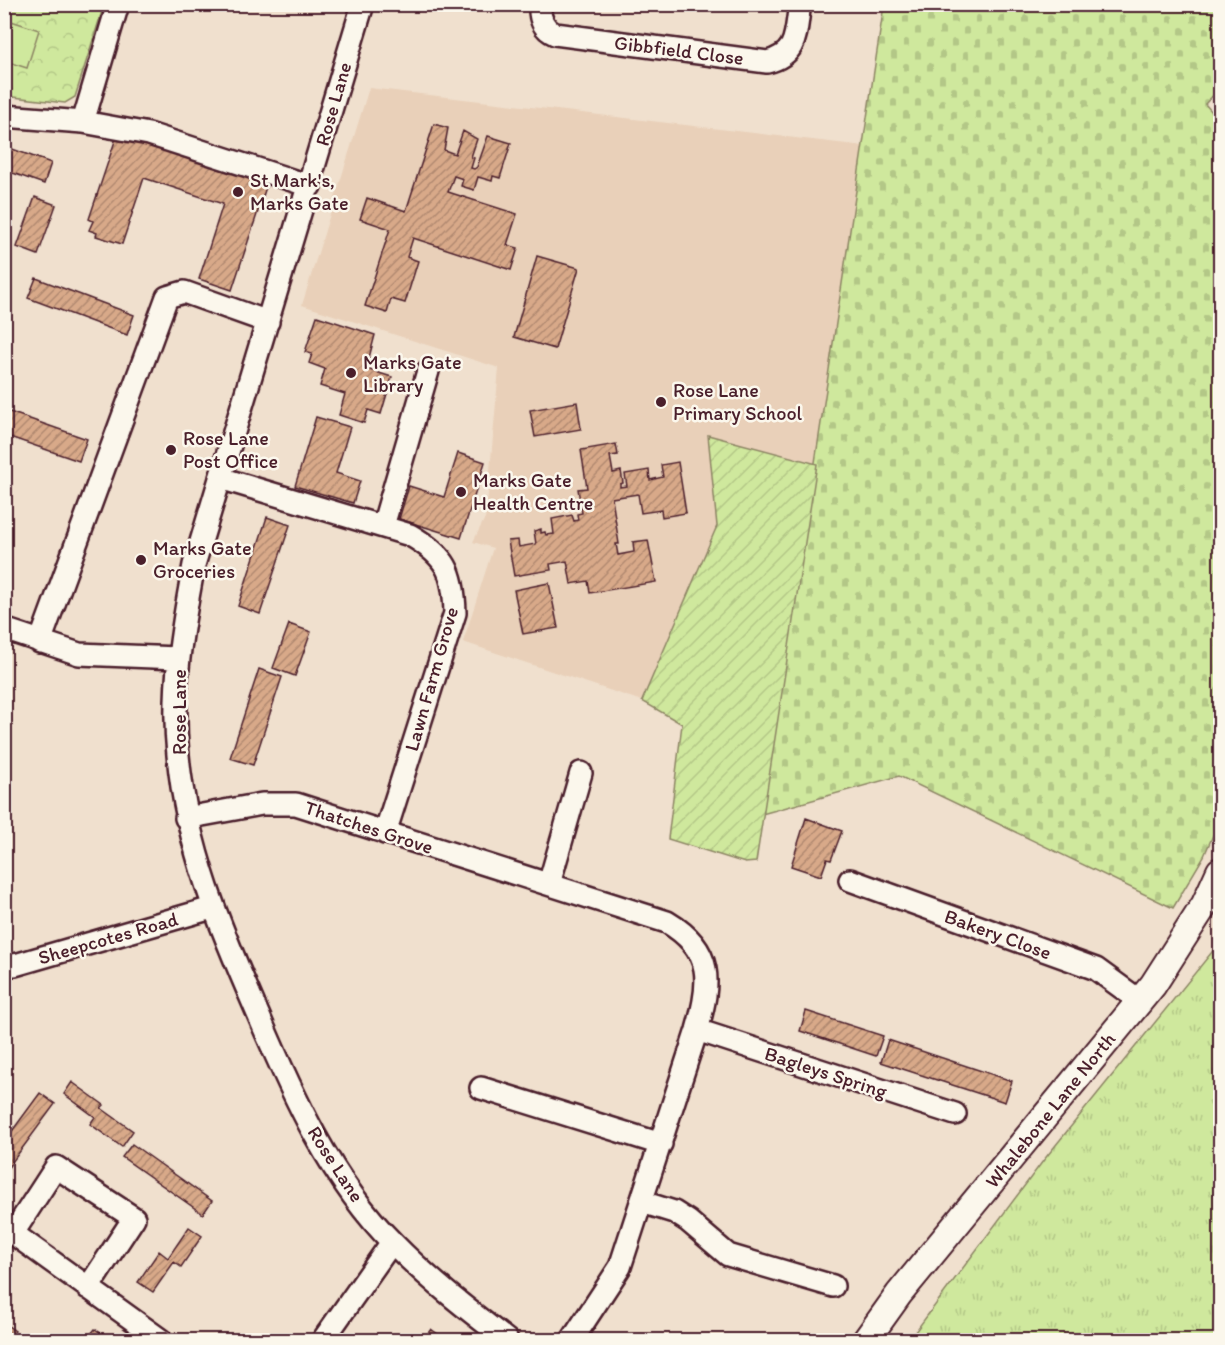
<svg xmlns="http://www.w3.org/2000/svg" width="1225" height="1345" font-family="Itim,sans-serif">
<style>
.built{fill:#e9d0b9}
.grass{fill:url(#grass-tufts);stroke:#8c8464;stroke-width:1.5}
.cemetery{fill:url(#cemetery-stones);stroke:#8c8464;stroke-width:1.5}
.park{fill:url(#park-crowns);stroke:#8c8464;stroke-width:1.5}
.garden{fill:url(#garden-furrows);stroke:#8c8464;stroke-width:1.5}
.pitch{fill:#cfe89d;stroke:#8c8464;stroke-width:1.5}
.building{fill:url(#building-hatch);stroke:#4a1f2b;stroke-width:1.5}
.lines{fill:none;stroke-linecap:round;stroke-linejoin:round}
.minor-casing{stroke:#4a1f2b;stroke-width:26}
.major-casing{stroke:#4a1f2b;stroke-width:30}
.minor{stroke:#fbf7ec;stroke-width:21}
.major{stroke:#fbf7ec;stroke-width:26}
.poi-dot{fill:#4a1f2b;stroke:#fbf7ec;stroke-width:2}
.labels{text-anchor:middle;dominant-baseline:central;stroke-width:5;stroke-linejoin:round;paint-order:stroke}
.street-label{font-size:20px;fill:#4a1f2b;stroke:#fbf7ec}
.poi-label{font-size:20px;fill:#4a1f2b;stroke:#fbf7ec;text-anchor:start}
</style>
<defs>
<pattern id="grass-tufts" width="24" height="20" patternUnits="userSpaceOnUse" patternTransform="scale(1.5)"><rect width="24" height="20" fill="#cfe89d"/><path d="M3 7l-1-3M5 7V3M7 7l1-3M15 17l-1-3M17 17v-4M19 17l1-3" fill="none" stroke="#b3c787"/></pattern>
<pattern id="cemetery-stones" width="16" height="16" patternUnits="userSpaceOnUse" patternTransform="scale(1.5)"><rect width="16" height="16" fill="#cfe89d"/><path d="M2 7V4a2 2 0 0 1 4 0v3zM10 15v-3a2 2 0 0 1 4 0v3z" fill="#b3c787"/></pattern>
<pattern id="park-crowns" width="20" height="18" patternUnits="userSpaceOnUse" patternTransform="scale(1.5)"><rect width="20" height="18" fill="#cfe89d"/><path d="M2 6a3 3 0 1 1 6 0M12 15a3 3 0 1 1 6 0" fill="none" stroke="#b3c787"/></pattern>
<pattern id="garden-furrows" width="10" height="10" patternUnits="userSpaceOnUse" patternTransform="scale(1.5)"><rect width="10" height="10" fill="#cfe89d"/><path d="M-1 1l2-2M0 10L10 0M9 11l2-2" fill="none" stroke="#b3c787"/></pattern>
<pattern id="building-hatch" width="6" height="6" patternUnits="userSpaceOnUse" patternTransform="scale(1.5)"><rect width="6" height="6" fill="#d8a989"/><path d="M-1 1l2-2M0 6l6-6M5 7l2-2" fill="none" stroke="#b18970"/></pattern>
</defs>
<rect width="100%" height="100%" fill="#f0e0ce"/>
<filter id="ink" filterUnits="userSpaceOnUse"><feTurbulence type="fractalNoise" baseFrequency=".0167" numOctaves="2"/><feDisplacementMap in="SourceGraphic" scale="12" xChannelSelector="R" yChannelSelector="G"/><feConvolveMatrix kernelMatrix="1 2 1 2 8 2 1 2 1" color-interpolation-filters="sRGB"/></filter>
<g filter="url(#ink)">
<path class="built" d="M369 88 864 146 817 464 708 436 717 526 642 701 463 642 493 548 473 542 486 516 499 368 302 305Z"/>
<path class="grass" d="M1220 942V1340H909L1043 1161Z"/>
<path class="cemetery" d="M884 5H1220V88L1205 104 1220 121V819L1204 856 1173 908 899 776 762 814Z"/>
<path class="park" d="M5 5H104L75 97 65 103 5 96Z"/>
<path class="garden" d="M708 435 817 464 756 862 745 863 668 839 682 724 642 701 717 526Z"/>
<path class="pitch" d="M5 19 39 30 27 68 5 61Z"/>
<path class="building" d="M434 124 448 128 444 150 455 154 463 131 477 139 471 157 474 158 471 168 474 169 477 167 488 136 511 143 500 178 493 176 492 181 478 177 474 190 461 186 463 179 454 176 448 192 517 214 507 245 518 248 511 270 413 238 407 257 418 261 405 303 391 299 387 313 365 306 390 229 360 219 367 198 406 211Z
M117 135 267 184 232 290 199 279 223 204 144 178 122 244 96 236 97 233 89 230 93 221 89 219Z
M4 146 51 163 44 184 4 170Z
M35 197 56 205 38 255 17 247Z
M537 256 579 268 555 349 514 337Z
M36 278 134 315 127 335 28 298Z
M317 316 375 335 366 369 392 377 381 414 368 410 364 423 339 415 345 394 320 386 325 369 309 363 312 354 305 352Z
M577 402 581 429 535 437 530 410Z
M4 410 87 439 79 461 4 435Z
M316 417 350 427 336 473 360 481 353 503 295 486Z
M616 444 618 455 610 456 613 473 621 471 623 483 620 484V487L627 486 625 474 649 470 650 480 663 477 661 465 678 462 686 513 662 517 661 510 641 513 638 494 612 498 619 544H616L618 555 634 552 633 542 648 540 656 582 590 593 588 581 571 584 567 561 550 564 551 570 514 576 508 541 518 540 519 547 536 544 534 531 541 529V533L545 532 546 535 554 534 552 519 572 515 574 521 578 520 577 514 582 513 578 489 587 488 581 450Z
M458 453 485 462 461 538 399 519 409 486 444 497Z
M267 517 290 525 260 614 238 606Z
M549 583 558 628 523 634 514 590Z
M289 624 311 632 295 676 273 668Z
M259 669 282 677 253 765 230 758Z
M806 818 842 831 831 860 827 859 821 876 791 866Z
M806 1011 883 1036 876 1056 800 1031Z
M888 1040 1012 1081 1005 1102 881 1062Z
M72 1082 104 1105 101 1108 133 1131 122 1147 90 1124 95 1117 64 1094Z
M40 1093 55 1104 4 1173V1142Z
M132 1144 212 1201 203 1214 122 1157Z
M189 1227 202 1236 181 1267 174 1262 153 1292 138 1282 159 1251 168 1258Z
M4 1323 15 1331 8 1340H4Z
M95 1329 111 1340H86Z
M431 1329 446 1340H423Z"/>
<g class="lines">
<g class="minor-casing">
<path id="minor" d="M363 4 194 565C182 628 171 690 178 755 187 850 220 927 258 1014 292 1094 331 1181 393 1243 428 1279 468 1310 507 1340
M540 4C539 18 543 29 555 34L767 62C799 54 795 33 800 4
M4 116 83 122 149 134 310 186
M83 122 118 4
M220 478 410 535C446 556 454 571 455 613L385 833
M383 526 428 371
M4 629 79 654 178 658
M40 642 167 297 184 292 268 322
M186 818 262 804H296L667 922C714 950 711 982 697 1030L620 1267 572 1340
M850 880 1096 969 1140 1001
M549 884 581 773
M4 964 15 965 212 908
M697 1030 955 1114
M481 1088 661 1144
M642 1202 674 1212 688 1221 728 1255 833 1286
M4 1227 161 1340
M13 1233 56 1167 134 1218 88 1288
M323 1340 392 1242"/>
</g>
<g class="major-casing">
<path id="major" d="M866 1340 899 1294 1153 985 1205 904 1220 871"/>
</g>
<use href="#minor" class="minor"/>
<use href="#major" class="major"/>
</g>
</g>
<g class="poi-dot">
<circle cx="238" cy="192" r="6"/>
<circle cx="351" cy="373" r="6"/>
<circle cx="661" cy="402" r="6"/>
<circle cx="171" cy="450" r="6"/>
<circle cx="461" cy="492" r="6"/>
<circle cx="141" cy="560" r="6"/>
</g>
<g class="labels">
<g class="street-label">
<text transform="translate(679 50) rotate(7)">Gibbfield Close</text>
<text transform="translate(333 104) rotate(-74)">Rose Lane</text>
<text transform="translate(431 679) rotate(-74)">Lawn Farm Grove</text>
<text transform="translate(179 712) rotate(-90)">Rose Lane</text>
<text transform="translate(369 827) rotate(18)">Thatches Grove</text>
<text transform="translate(998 934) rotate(20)">Bakery Close</text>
<text transform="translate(108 938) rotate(-16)">Sheepcotes Road</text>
<text transform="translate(826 1072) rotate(18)">Bagleys Spring</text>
<text transform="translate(1050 1110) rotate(-51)">Whalebone Lane North</text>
<text transform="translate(336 1164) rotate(57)">Rose Lane</text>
</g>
<g class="poi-label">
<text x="250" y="180">St Mark's,<tspan x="250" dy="23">Marks Gate</tspan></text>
<text x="363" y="362">Marks Gate<tspan x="363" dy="23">Library</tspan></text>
<text x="673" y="390">Rose Lane<tspan x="673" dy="23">Primary School</tspan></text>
<text x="183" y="438">Rose Lane<tspan x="183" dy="23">Post Office</tspan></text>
<text x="473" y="480">Marks Gate<tspan x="473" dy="23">Health Centre</tspan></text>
<text x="153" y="548">Marks Gate<tspan x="153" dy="23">Groceries</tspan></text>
</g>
</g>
<rect width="1225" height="1345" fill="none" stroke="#fbf7ec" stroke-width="24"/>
<rect x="12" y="12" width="1201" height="1321" fill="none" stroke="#4a1f2b" stroke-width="2" filter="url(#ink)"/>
</svg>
